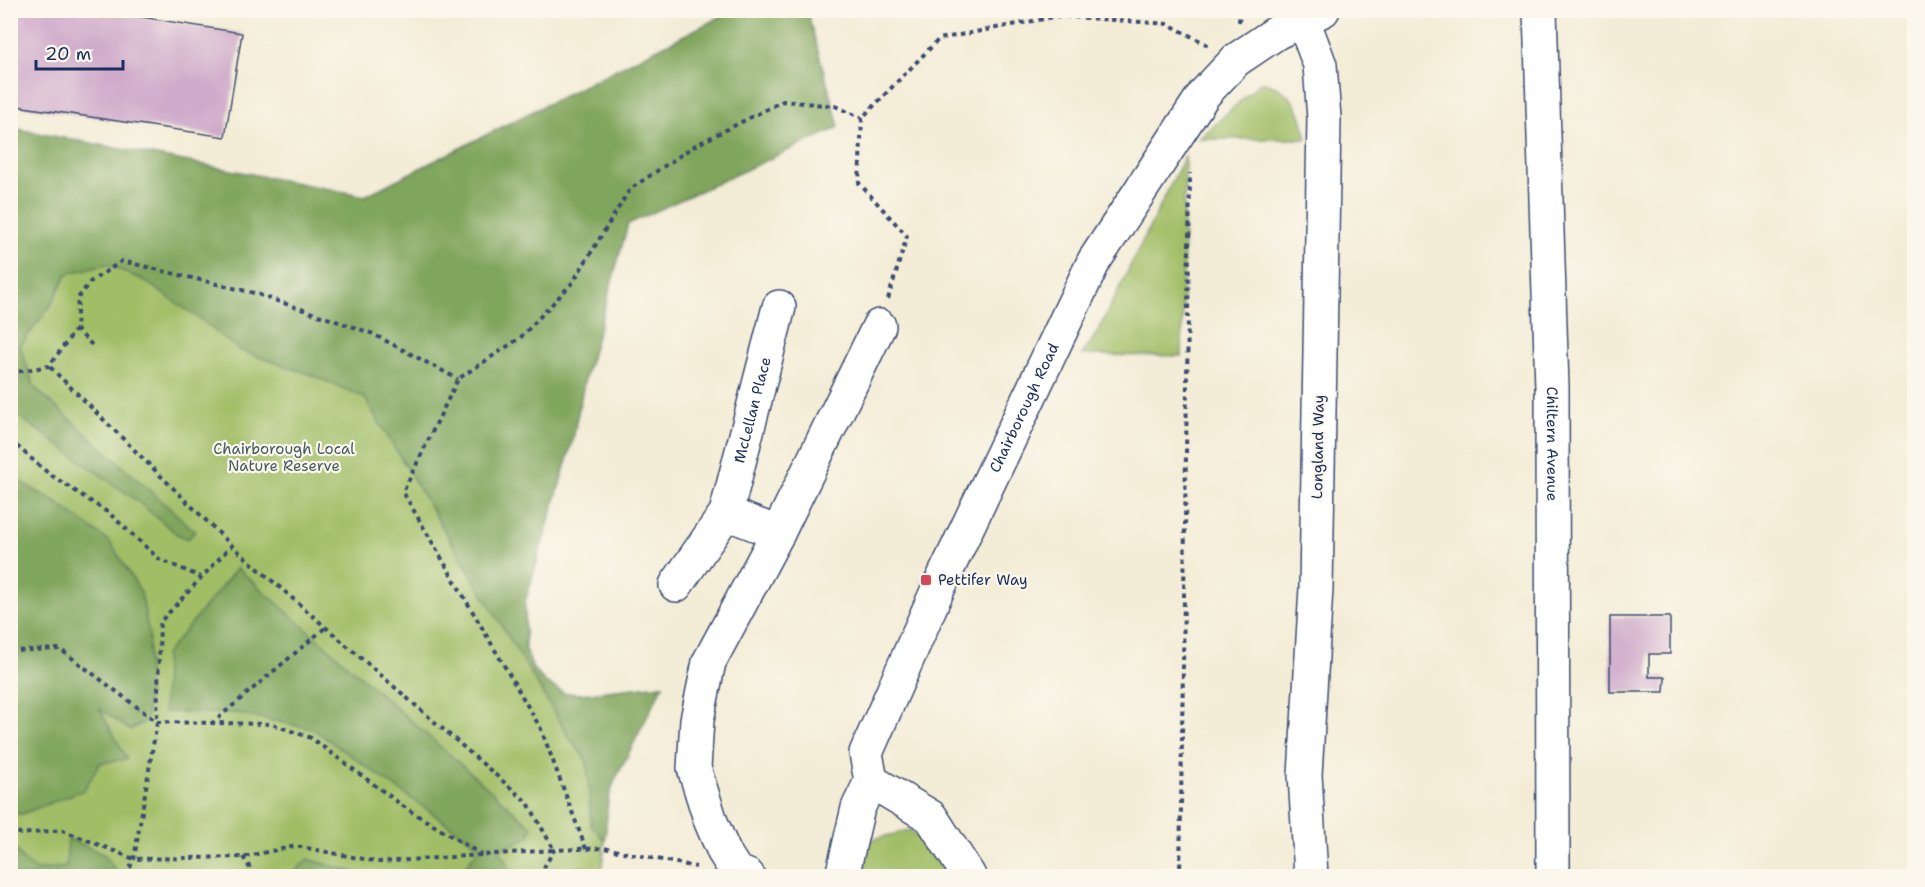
<svg xmlns="http://www.w3.org/2000/svg" width="1925" height="887" font-family="'Shantell Sans',sans-serif">
<style>
.green{fill:#a1be66;stroke:#5e7662;stroke-width:1.5}
.forest{fill:#80a55b;stroke:#4e6a5c;stroke-width:1.5}
.building{fill:#cfaaca}
.lines{fill:none;stroke-linecap:round;stroke-linejoin:round}
.minor-casing{stroke:#3b4b70;stroke-width:36}
.path{stroke:#3b4b70;stroke-width:4;stroke-dasharray:4.5 4.5;stroke-linecap:butt}
.minor{stroke:#fff;stroke-width:33}
.poi-dot{fill:#d1495b;stroke:#fbf7ec;stroke-width:2}
.labels{text-anchor:middle;dominant-baseline:central;stroke-width:4.5;stroke-linejoin:round;paint-order:stroke}
.street-label{font-size:15px;fill:#1b2f5e;stroke:#fbf7ec}
.park-label{font-size:15px;fill:#435a60;stroke:#fbf7ec}
.poi-label{font-size:15px;fill:#1b2f5e;stroke:#fbf7ec;text-anchor:start}
</style>
<rect width="100%" height="100%" fill="#fbf7ec"/>
<filter id="ink" filterUnits="userSpaceOnUse"><feTurbulence type="fractalNoise" baseFrequency=".0167" numOctaves="2"/><feDisplacementMap in="SourceGraphic" scale="12" xChannelSelector="R" yChannelSelector="G"/><feConvolveMatrix kernelMatrix="1 2 1 2 8 2 1 2 1" color-interpolation-filters="sRGB"/></filter>
<filter id="wash" filterUnits="userSpaceOnUse"><feTurbulence type="fractalNoise" baseFrequency=".008" numOctaves="4" result="noise"/><feDisplacementMap in="SourceGraphic" scale="24" xChannelSelector="R" yChannelSelector="G"/><feGaussianBlur stdDeviation="1.35" result="paint"/><feColorMatrix in="noise" values="0 0 0 0 0 0 0 0 0 0 0 0 0 0 0 0 0 1.4 0 .05"/><feComposite in="paint" operator="in"/></filter>
<g filter="url(#wash)">
<rect width="100%" height="100%" fill="#f3ecd6"/>
<path class="green" d="M732 11H807L839 127 628 223 584 382 573 439 525 602V649L533 669 546 683 563 693 581 694 663 685 614 782 608 799 602 876H11L10 128 365 196Z
M1261 82C1295 90 1299 109 1307 139H1199Z
M1185 156 1182 356 1082 355 1097 333Z
M910 830 930 848 950 876H860L870 840Z"/>
<path class="forest" d="M732 11H807L839 127 628 224 584 382 573 439 525 602V649L533 669 546 683 564 693 581 694 663 685 614 782 608 799 605 841 591 825 587 761 569 737 364 397 309 374 239 350 200 319 143 280 106 264 67 274 51 305 20 346 35 388 195 531 188 539 177 534 137 501 15 414 11 415V128L365 196Z
M10 476 57 503 110 542 141 592 149 634 147 720 130 730 99 708 127 759 100 763 84 790 22 814 10 813Z
M237 568 532 827 529 837 499 850 514 876H458L480 847 313 729 237 713 164 712 165 655Z
M68 838 105 855 116 871 115 876H11V843L23 860 37 870 66 867Z
M308 859 367 876H290Z
M581 867 602 876H563V870Z"/>
<g id="blocks">
<path class="building" d="M10 10H97L242 33 225 137 10 105Z
M1610 617H1670V654H1649V677H1665L1664 692H1610Z"/>
</g>
</g>
<g filter="url(#ink)">
<use href="#blocks" fill-opacity="0" stroke="#3b4b70" stroke-width="1.5"/>
<g class="lines">
<g class="minor-casing">
<g id="minor">
<path id="s1" d="M1540 10 1552 388 1553 876"/>
<path d="M1303 20 1320 65 1324 118 1316 588 1305 775 1311 876"/>
<path d="M726 513 778 533"/>
<path id="s2" d="M676 585 726 513 779 307"/>
<path d="M871 781 931 817 969 876"/>
<path d="M748 876 736 871 724 852 711 822 694 768 697 720 709 662 778 533 879 326"/>
<path id="s3" d="M842 876 858 808 871 781 866 753 938 589 1094 261 1204 94 1236 60 1276 33 1323 10"/>
</g>
</g>
<path class="path" d="M1239 22 1240 10
M888 299 907 236 859 183 862 118 939 39 1059 16 1168 24 1208 45
M76 329 94 347
M10 373 49 366 76 329 78 298 90 282 122 261 254 293 371 333 458 379
M10 440 48 473 110 514 159 559 201 577
M10 651 60 649 157 722 272 724 311 738 407 809 482 855
M211 724 326 627
M10 827 21 834 62 830 134 859 243 857 296 846 379 862 554 850 528 803 231 545 49 366
M586 849 541 729 403 492 458 379 520 338 573 282 630 189 696 145 783 101 835 106 862 118
M243 857 255 876
M126 876 134 859 157 722 160 622 231 546
M539 876 554 850 604 848 696 867
M1180 876 1190 173"/>
<use href="#minor" class="minor"/>
</g>
</g>
<rect class="poi-dot" x="920" y="574" width="12" height="12" rx="3"/>
<g class="labels">
<g class="street-label">
<text stroke="none"><textPath href="#s3" startOffset="508">Chairborough Road</textPath></text>
<text stroke="none"><textPath href="#s2" startOffset="194">McLellan Place</textPath></text>
<text stroke="none"><textPath href="#s1" startOffset="434">Chiltern Avenue</textPath></text>
<text transform="translate(1318 447) rotate(-89)">Longland Way</text>
</g>
<g class="park-label">
<text x="284" y="449">Chairborough Local<tspan x="284" dy="17">Nature Reserve</tspan></text>
</g>
<g class="poi-label">
<text x="938" y="580">Pettifer Way</text>
</g>
</g>
<rect width="1925" height="887" fill="none" stroke="#fbf7ec" stroke-width="36"/>
<path d="M36 60v9h87v-9" fill="none" stroke="#1b2f5e" stroke-width="3"/>
<text x="45" y="60" font-size="18" fill="#1b2f5e" stroke="#fbf7ec" stroke-width="4.5" paint-order="stroke">20 m</text>
</svg>
